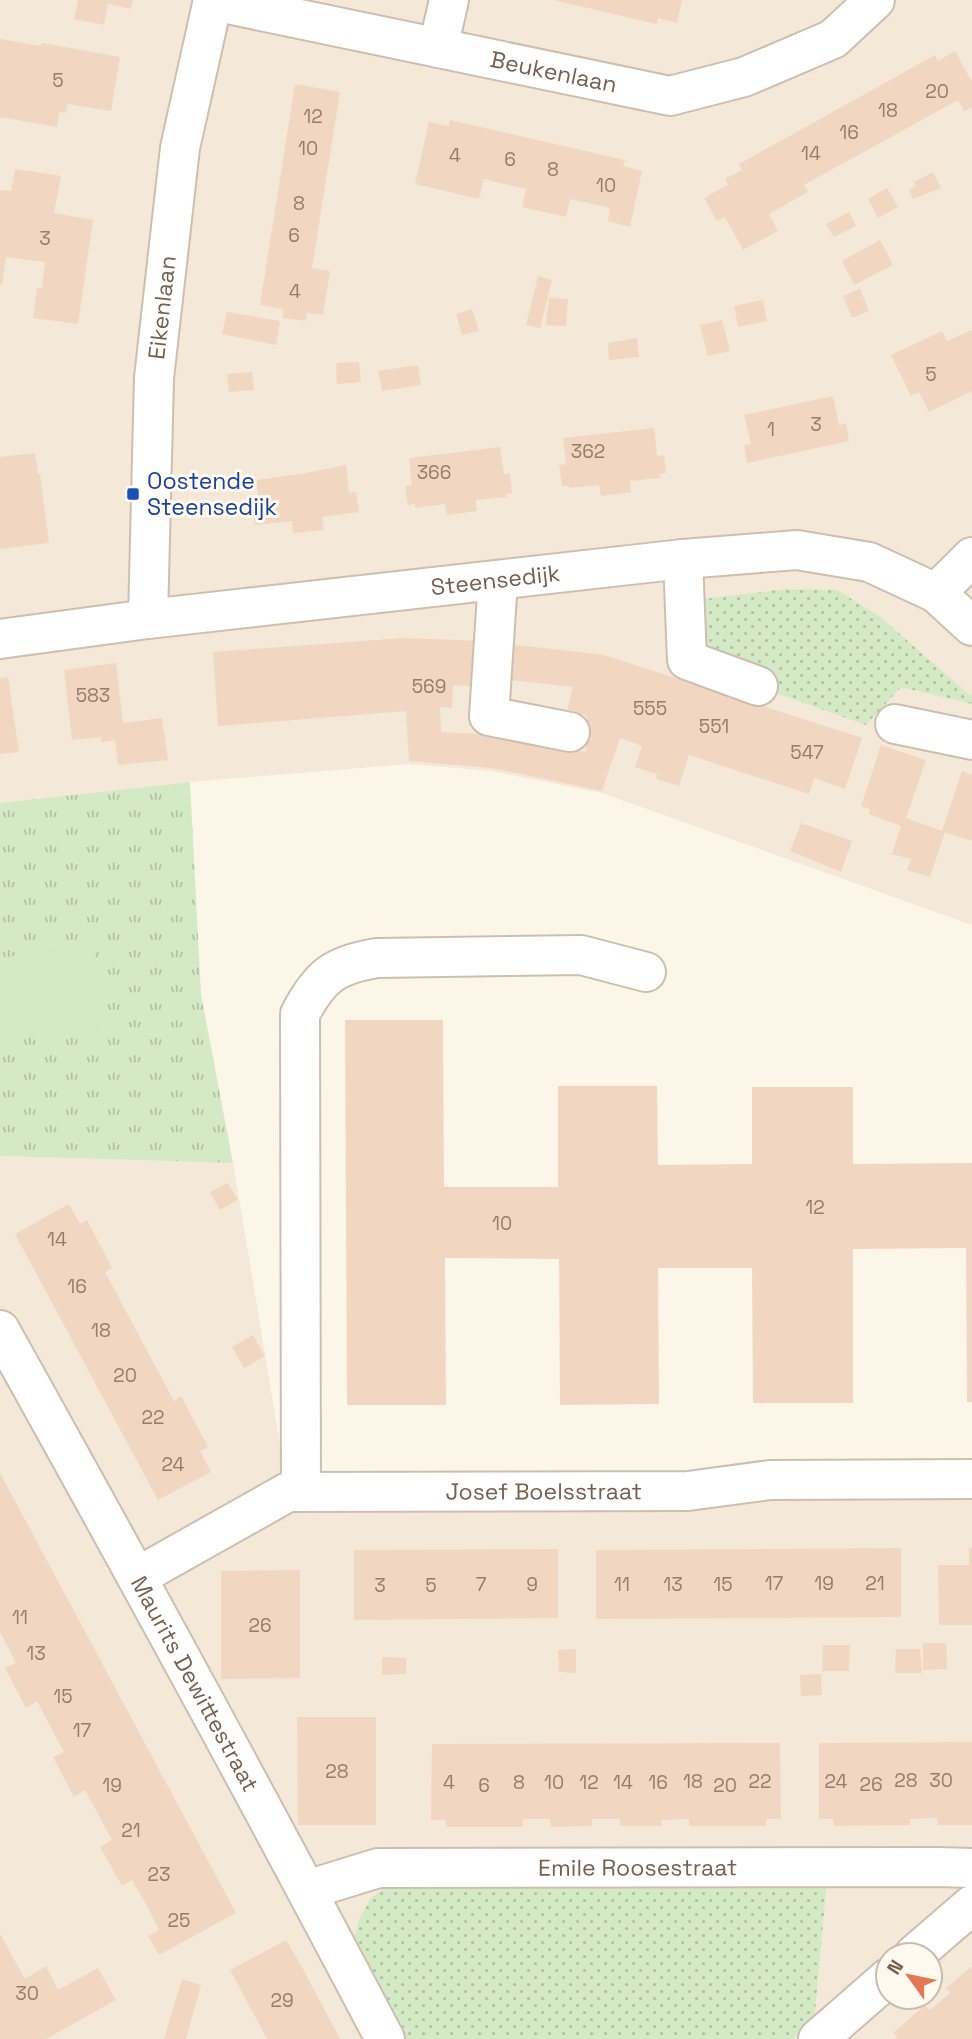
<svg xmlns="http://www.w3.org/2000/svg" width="972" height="2039" font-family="'Space Grotesk',sans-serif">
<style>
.residential{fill:#f4e8d8;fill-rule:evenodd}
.grass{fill:url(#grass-dots)}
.park{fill:url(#park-tufts)}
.pitch{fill:#d4eac7}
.building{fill:#f1d7c1}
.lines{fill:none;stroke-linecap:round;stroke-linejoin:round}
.minor-casing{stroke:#cebeaf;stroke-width:42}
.minor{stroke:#fff;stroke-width:38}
.transit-dot{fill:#1a4fb4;stroke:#fff9f0;stroke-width:2.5}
.labels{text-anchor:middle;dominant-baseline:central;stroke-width:6;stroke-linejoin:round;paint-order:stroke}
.number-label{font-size:19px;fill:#967c6a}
.street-label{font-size:23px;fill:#775e4d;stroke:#fff9f0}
.transit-label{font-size:23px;fill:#164399;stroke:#fff9f0;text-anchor:start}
</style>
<defs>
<pattern id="grass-dots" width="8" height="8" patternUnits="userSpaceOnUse" patternTransform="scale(1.75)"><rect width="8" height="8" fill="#d4eac7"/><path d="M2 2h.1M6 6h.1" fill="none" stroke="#b1c1a4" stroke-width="1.8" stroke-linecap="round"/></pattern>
<pattern id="park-tufts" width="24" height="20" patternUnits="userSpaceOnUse" patternTransform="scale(1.75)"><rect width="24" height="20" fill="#d4eac7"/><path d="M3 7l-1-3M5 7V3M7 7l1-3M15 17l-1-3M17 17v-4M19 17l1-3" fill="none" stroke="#b1c1a4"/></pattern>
</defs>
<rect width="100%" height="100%" fill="#fcf6e9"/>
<path class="residential" d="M0 0H972V925L602 793 491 771 409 764 190 782 0 803Z
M0 1156 233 1163 288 1492 972 1479V2039H0ZM888 1955H930V1997H888Z"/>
<path class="grass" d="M787 589 837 590 879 616 972 697V704L901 687 866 725 770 691 711 658 701 643 695 600Z
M827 1881 814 2022 793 2039H399L353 1942 359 1920 370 1899 388 1884Z"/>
<path class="park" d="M190 782 201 994 233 1163 0 1156V803Z"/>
<path class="pitch" d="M93 945 104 1026 0 1041V958Z"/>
<path class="building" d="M78 0H133L131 9 108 4 104 25 74 19Z
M553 0H682L677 23 658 18 657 24Z
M0 39 41 46 42 43 120 57 111 111 68 104 66 113 59 112 57 127 0 117Z
M955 51 972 82V107L964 111 958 100 804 185 808 192 769 214 778 231 743 250 725 217 717 221 704 198 728 185 725 179 742 170 739 164 935 55 938 61Z
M295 84 340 92 312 268 330 271 323 315 307 313 306 321 282 318 284 309 260 305Z
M450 120 625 160 623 166 642 171 630 227 608 221 610 208 570 199 566 217 522 207 526 189 484 179 479 199 415 184 429 122 449 126Z
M15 169 61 176 54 213 93 220 78 324 33 318 37 288H42L45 262 6 257 2 285H0V190L11 191Z
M933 172 941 188 913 199 909 190 916 186 914 182Z
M887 188 898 207 878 218 868 199Z
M849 212 856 226 834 237 826 224Z
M880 240 893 265 854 285 842 261Z
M538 276 552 280 540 328 526 325Z
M860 289 869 311 852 318 843 296Z
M549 297 568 299 566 326 546 325Z
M763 300 767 321 738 327 734 306Z
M472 309 479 331 462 335 456 314Z
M227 312 280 321 276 345 222 334Z
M722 320 730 351 708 356 700 325Z
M972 330V391L929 412 919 392 911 396 891 355 942 331 947 341Z
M637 338 639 357 609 360 608 343Z
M359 362 361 382 337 384 336 363Z
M418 365 421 385 382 391 378 371Z
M252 372 254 390 229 392 227 374Z
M833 396 839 425 846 423 849 441 747 463 744 445 751 444 744 415Z
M654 428 657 456 664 455 666 473 659 474 660 478 630 481 631 492 601 496 599 485 569 488 568 486H562L559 465 566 464 563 438Z
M500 447 504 474 510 473 512 493 506 494 507 497 476 500 477 511 447 515 445 504 415 508V504L408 505 405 486 412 485 409 458Z
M35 453 38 474H40L49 543 0 549V457Z
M346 465 349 493 356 492 359 512 322 517 324 530 293 533 292 521 255 525 253 506 259 505 256 480 301 474Z
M403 638 486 641 484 687 453 685 452 708 440 707 441 732 497 735 586 752 587 716 567 709 573 687 502 679 507 644 604 655 862 738 845 789 814 778 809 794 689 755 679 786 656 779 657 774 635 767 642 746 620 738 602 791 492 768 409 761 406 711 218 726 213 652Z
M116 663 123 723 162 718 168 760 118 765 115 740 101 742V737L72 740 64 670Z
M8 677 19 752 0 754V678Z
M881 745 926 760 906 818 942 831 962 771 972 775V841L945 832 930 877 907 870 911 859 892 854 901 826 869 814 870 809 861 806Z
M801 823 852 841 841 872 790 851Z
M345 1020H443L444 1187H558V1086H657L658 1165 752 1164V1087H853V1164L972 1163V1402H967L966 1248 853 1249V1403H753L752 1268H658L659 1404 560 1405 559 1259 445 1258 446 1405H347Z
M228 1183 238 1200 220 1210 210 1192Z
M69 1204 80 1224 87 1220 112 1268 105 1272 174 1401 181 1396 208 1447 200 1451 211 1472 158 1500 15 1234Z
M253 1335 265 1356 244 1368 232 1347Z
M0 1473 236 1913 159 1955 148 1936 159 1930 146 1904 132 1880 122 1886 100 1847 112 1840 85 1790 74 1797 53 1757 64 1752 50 1726 37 1701 26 1708 5 1668 16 1663 0 1632Z
M901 1548V1617L596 1619V1550Z
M969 1548H972V1625H939L938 1565H969Z
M558 1549V1618L354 1620V1550Z
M300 1570V1678L221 1679V1571Z
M923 1643H946L947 1669 923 1670Z
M823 1645H850L849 1671H822Z
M576 1649V1673L559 1672 558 1650Z
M896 1649H920L922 1673H895Z
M382 1657 406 1658V1674L382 1675Z
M821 1674 822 1695 801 1696 800 1675Z
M297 1717H376V1825H298Z
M972 1742V1825H938L937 1818 910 1819V1825L834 1826 833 1819H819V1743Z
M780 1743 781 1819H766V1826H689V1819L661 1820 662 1826H620V1819H592V1826L551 1827 550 1819H523V1827H446V1820H431L432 1744Z
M0 1934 25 1979 46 1966 58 1990 98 1968 116 2000 46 2039H0Z
M286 1940 302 1967 340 2039H267L230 1970Z
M972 1966V2039H895L897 2037 893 2033 925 2005 930 2010 950 1993 946 1988Z
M182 1979 201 1985 186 2039H164Z"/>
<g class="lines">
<g class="minor-casing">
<g id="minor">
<path id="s1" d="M213 1 670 96 744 77 833 39 875 0"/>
<path d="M438 48 449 0"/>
<path d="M683 559 687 660 758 686"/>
<path d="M498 580 489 716 570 732"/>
<path d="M936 593 972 557"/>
<path id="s2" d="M148 619 154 378 180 148 213 0"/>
<path id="s3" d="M0 639 148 619 683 559 797 550 869 562 936 593 972 626"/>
<path d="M895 724 972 740"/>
<path id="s4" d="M0 1330C131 1565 260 1801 385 2039"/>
<path d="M301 1492 300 1014C320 976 334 965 377 958L581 955 646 972"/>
<path id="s5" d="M137 1577 288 1492 688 1491 770 1480 972 1479"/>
<path id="s6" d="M307 1890 378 1868 937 1867 972 1868"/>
<path d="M914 1955 972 1905"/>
<path d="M818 2039 888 1978"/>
</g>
</g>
<use href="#minor" class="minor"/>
</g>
<rect class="transit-dot" x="126" y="487" width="14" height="14" rx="3.5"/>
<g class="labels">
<g class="number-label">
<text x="58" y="80">5</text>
<text x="937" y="91">20</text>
<text x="888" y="110">18</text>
<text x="313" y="116">12</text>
<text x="849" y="132">16</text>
<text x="308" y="148">10</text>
<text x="811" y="153">14</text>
<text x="455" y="155">4</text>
<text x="510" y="159">6</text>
<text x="553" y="169">8</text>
<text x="606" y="185">10</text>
<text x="299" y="203">8</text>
<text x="294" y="235">6</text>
<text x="45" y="238">3</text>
<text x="295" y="291">4</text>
<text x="931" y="374">5</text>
<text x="816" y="424">3</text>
<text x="771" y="429">1</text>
<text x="588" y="451">362</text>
<text x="434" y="472">366</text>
<text x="429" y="686">569</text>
<text x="93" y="695">583</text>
<text x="650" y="708">555</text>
<text x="714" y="726">551</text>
<text x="807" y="752">547</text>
<text x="815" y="1207">12</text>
<text x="502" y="1223">10</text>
<text x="57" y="1239">14</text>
<text x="77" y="1286">16</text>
<text x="101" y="1330">18</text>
<text x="125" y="1375">20</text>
<text x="153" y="1417">22</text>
<text x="173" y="1464">24</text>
<text x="774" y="1583">17</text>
<text x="824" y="1583">19</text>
<text x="875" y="1583">21</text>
<text x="481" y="1584">7</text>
<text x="532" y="1584">9</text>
<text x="622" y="1584">11</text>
<text x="673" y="1584">13</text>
<text x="723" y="1584">15</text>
<text x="380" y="1585">3</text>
<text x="431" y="1585">5</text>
<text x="20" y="1617">11</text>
<text x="260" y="1625">26</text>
<text x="36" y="1653">13</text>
<text x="63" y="1696">15</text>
<text x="82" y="1730">17</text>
<text x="337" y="1771">28</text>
<text x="906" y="1780">28</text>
<text x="941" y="1780">30</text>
<text x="693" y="1781">18</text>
<text x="760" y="1781">22</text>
<text x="836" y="1781">24</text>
<text x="449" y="1782">4</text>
<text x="519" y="1782">8</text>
<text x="554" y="1782">10</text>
<text x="589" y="1782">12</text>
<text x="623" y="1782">14</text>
<text x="658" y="1782">16</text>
<text x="871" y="1784">26</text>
<text x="112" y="1785">19</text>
<text x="484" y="1785">6</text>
<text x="725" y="1785">20</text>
<text x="131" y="1830">21</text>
<text x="159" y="1874">23</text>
<text x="179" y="1920">25</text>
<text x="27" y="1993">30</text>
<text x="282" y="2000">29</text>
</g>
<g class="street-label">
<text stroke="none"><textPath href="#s1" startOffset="348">Beukenlaan</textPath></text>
<text stroke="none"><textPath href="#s2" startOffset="312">Eikenlaan</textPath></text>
<text stroke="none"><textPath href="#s3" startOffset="499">Steensedijk</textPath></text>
<text stroke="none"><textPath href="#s5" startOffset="429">Josef Boelsstraat</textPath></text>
<text stroke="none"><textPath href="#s4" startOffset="404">Maurits Dewittestraat</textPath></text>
<text stroke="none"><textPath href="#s6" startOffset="334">Emile Roosestraat</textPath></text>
</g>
<g class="transit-label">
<text x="147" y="481">Oostende<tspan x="147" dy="26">Steensedijk</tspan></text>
</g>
</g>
<g transform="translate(909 1976) rotate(303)"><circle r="33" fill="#fff9f0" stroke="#c9bbaf" stroke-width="2"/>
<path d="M0-5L12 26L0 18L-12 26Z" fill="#e27952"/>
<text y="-10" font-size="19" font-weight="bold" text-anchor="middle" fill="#775e4d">N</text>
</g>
</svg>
